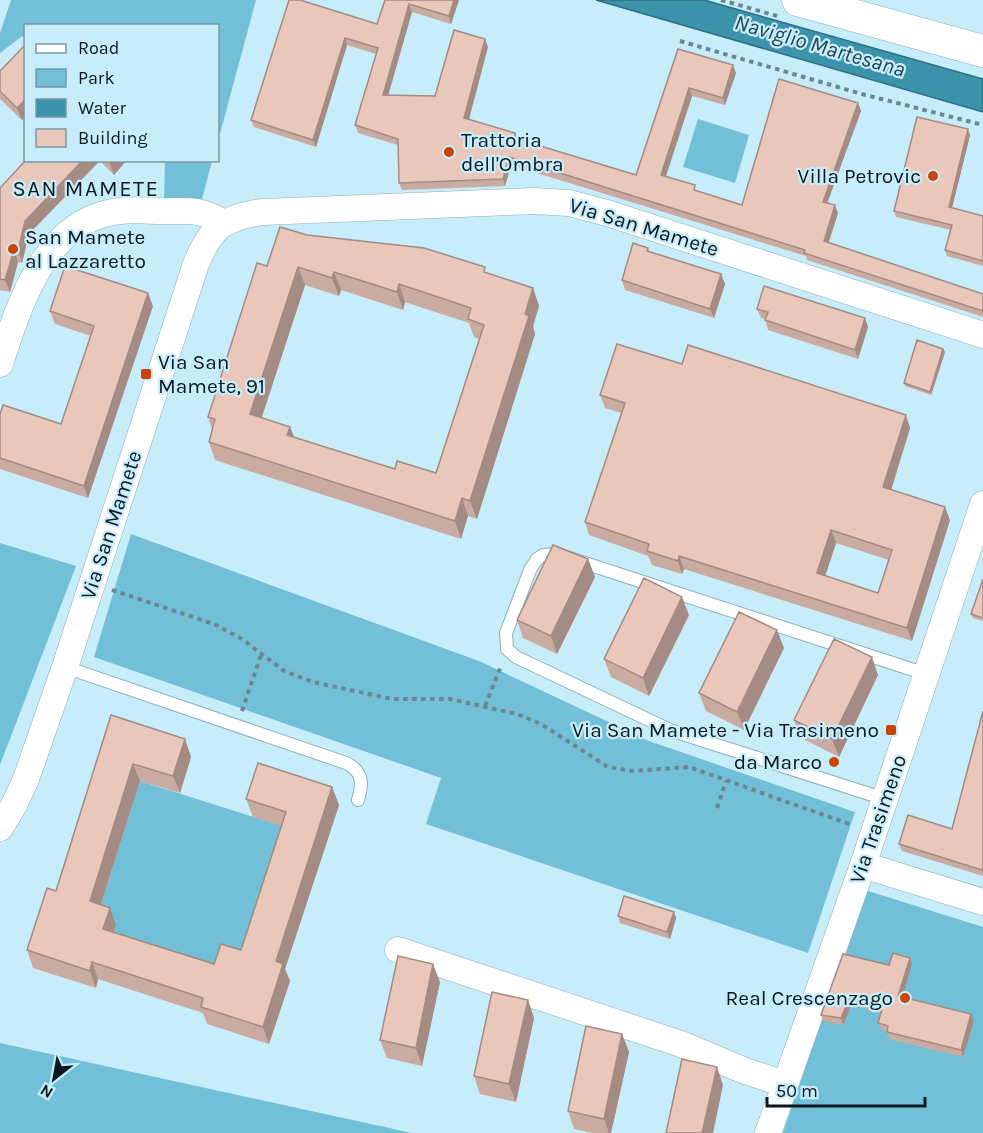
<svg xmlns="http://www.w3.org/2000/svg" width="983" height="1133" font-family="Karla,sans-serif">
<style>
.green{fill:#72c0d7}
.water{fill:#3c94ac;stroke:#2d6f81;stroke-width:1.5}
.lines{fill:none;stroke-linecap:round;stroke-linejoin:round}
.service-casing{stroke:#8bafbb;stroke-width:14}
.minor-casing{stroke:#8bafbb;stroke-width:27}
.tertiary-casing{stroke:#8bafbb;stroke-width:33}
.path{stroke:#6c8790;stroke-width:4;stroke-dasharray:4.5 4.5;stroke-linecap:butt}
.service{stroke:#fff;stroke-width:12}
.minor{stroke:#fff;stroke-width:26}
.tertiary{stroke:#fff;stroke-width:32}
.wall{fill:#c9aba1;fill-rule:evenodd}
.shaded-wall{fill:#a48b83}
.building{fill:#eac7bb;stroke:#a48b83;stroke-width:1.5;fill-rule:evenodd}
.poi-dot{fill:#ca4404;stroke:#c7edfa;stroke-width:2}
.labels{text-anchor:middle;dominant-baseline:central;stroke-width:4.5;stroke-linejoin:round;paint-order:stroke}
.poi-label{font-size:21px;fill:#0b191e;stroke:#c7edfa;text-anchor:end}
.street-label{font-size:21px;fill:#0b191e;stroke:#c7edfa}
.water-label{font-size:22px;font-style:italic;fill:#1d444f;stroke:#c7edfa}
.neighbourhood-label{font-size:22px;letter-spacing:1.5px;fill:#0b191e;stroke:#c7edfa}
</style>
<rect width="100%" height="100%" fill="#c7edfa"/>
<path class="green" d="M11 0H256L218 141V26H26L25 36 21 37 0 53V33Z
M698 119 749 135 735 183 683 167Z
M165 161H212L201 203 164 202Z
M131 534 479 661 649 741 855 812 808 953 426 824 441 778 94 657Z
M0 543 76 566 0 765Z
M140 781 292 829 247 967 221 982 109 947 96 919Z
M865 890 983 927V1133H783Z
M0 1043 412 1133H0Z"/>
<path class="water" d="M596 0H704L983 79V112Z"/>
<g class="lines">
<g class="service-casing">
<path id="service" d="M65 667 346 763C363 771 363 784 358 800
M885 799 670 730 516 657 507 649 506 633 530 570 537 559 543 555 557 554 926 674"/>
</g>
<g class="minor-casing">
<path id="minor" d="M0 364C17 311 40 236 98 216 117 209 137 210 157 211 182 212 202 207 222 223
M0 828 14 805 26 779 65 667 196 264C211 227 224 217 263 212L534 201 569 203 607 213 983 335
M863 865 983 902
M398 950 681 1044 745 1071 785 1084
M768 1133 863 865 983 504"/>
</g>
<g class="tertiary-casing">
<path id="tertiary" d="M798 0 983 51"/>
</g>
<path class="path" d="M721 0 777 16
M680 41 862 94 983 125
M112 590 214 624 242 639 284 671 313 682 392 699H450L517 714 541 724 608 767 632 771 689 767 852 825
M485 706 501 666
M242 711 262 652
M717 808 726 781"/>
<use href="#service" class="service"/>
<use href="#minor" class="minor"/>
<use href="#tertiary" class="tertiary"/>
</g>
<path class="wall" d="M289 0 377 24 385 0H459L451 24 412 12 388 95 435 96 488 47 469 120 515 133 518 139 636 175 678 49 736 73 725 105 692 96 666 176 697 191 742 205 858 103 861 111 827 203 838 213 828 242 983 294V317L807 260 806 256 511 165 505 186 402 190 399 183 398 145 358 133 355 125 376 54 347 45 316 147 254 127 251 120Z
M26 44V116L22 120 0 99V71Z
M970 135 952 208 983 216V266L947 256 945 250 951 230 896 217 894 211Z
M26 160H127L114 175 100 161 29 234 22 263 18 262 10 292 0 290V188Z
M307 235 488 274 533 288 539 306 533 326 535 334 477 519 468 516 461 539 215 460 209 442 212 429 208 417ZM305 285 339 296 341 290 403 310 405 302 469 323 474 337 479 339 436 473 395 469 294 437 290 427 261 418Z
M648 248 649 251 721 274 725 284 714 318 625 290 622 280Z
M153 306 88 498 0 469V414L61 424 91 336 55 324 50 311Z
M757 309 865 318 868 327 858 359 768 330 765 319 761 318Z
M945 352 931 395 905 386 904 383Z
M682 364 910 428 891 490 950 520 912 641 684 569 682 574 652 565 648 556 589 535 585 522 621 413 605 408 600 395ZM836 543 889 560 878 593 825 576Z
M588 559 595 577 557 654 523 638 517 620Z
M983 579V621L973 618 971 614Z
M689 615 649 696 611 677 604 659Z
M784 648 744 730 706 711 699 693Z
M878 675 839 757 801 738 794 720Z
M983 711V876L902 851 899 844 952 829Z
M111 715 185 739 191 757 180 793 140 781 101 905 116 925 114 932 214 964 241 950 281 826 253 817 246 799 332 787 339 805 285 969 290 981 269 1044 207 1024 203 1013 98 979 96 988 33 968 27 950 56 891Z
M674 912 676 918 670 939 620 923 618 916Z
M912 964 902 997 971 1014 974 1021 963 1057 889 1039 887 1031 880 1029 878 1023 880 1014 852 1004 843 1025 823 1021 821 1015 889 965Z
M440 982 422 1066 387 1058 380 1040Z
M528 1000 534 1018 516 1102 480 1094 474 1076Z
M622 1034 629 1052 611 1133H593L574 1129 568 1111Z"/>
<path class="shaded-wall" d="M454 0H459L451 24 449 16Z
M409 4 412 12 386 103 383 95Z
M345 38 347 45 316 147 313 140Z
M485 39 488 47 467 126 464 118Z
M733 65 736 73 725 105 723 98Z
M689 88 692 96 664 182 661 175Z
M26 99V116L22 120 17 108Z
M858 103 861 111 825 209 823 202Z
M968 129 970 135 951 212 949 207Z
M509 157 511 165 505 186 503 179Z
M83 160H100L29 234 22 263 18 251 25 221Z
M111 160H127L114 175 109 162Z
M835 205 838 213 827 248 824 241Z
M14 250 18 262 10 292 5 280Z
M298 267 305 285 257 432 250 414Z
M334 272 341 290 339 296 332 278Z
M721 274 725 284 714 318 710 309Z
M399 284 405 302 403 310 397 292Z
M533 288 539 306 533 326 535 334 477 519 470 501Z
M148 293 153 306 88 498 84 486Z
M865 318 868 327 858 359 855 350Z
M943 349 945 352 931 395 930 392Z
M906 415 910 428 888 500 883 487Z
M290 427 297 445 287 435Z
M462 498 468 516 461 539 455 521Z
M945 507 950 520 912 641 907 628Z
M831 530 836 543 822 586 817 573Z
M679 556 684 569 682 574 678 561Z
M588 559 595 577 557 654 551 636Z
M682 597 689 615 649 696 643 678Z
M777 630 784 648 744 730 737 712Z
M872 657 878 675 839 757 832 739Z
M185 739 191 757 180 793 173 776Z
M133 764 140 781 96 919 90 901Z
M332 787 339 805 285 969 290 981 269 1044 263 1027 276 961Z
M110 908 116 925 109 946 103 929Z
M674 912 676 918 670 939 667 932Z
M910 958 912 964 901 1003 898 996Z
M92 962 98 979 96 988 90 971Z
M433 964 440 982 422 1066 416 1048Z
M850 997 852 1004 843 1025 841 1018Z
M528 1000 534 1018 516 1102 509 1084Z
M971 1014 974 1021 963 1057 961 1050Z
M622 1034 629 1052 611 1133H609L604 1119Z
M717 1067 723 1085 713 1133H702Z"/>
<path class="building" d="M289 0H300L377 24 385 0H454L449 16 409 4 383 95 435 96 454 30 485 39 464 118 515 133 514 138 636 175 678 49 733 65 723 98 689 88 661 175 695 185 694 190 742 205 779 79 858 103 823 202 835 205 824 241 983 294V311L804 253 805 250 509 157 503 179 399 183 398 139 355 125 378 48 345 38 313 140 251 120Z
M26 44V99L17 108 0 91V71Z
M917 117 968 129 949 207 983 216V261L945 250 952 225 894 211Z
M26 160H83L25 221 18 251 14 250 5 280 0 279V188Z
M280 227 307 235 424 248 485 267 484 272 533 288 525 314 529 316 470 501 462 498 455 521 209 442 215 419 208 417 257 263 267 266ZM298 267 332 278 334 272 397 292 399 284 471 308 468 319 484 325 436 473 397 461 395 469 287 435 290 427 250 414Z
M633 243 648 248 647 251 721 274 710 309 622 280Z
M65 266 148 293 84 486 0 458V414L3 405 61 424 94 326 50 311Z
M764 286 865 318 855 350 765 320 768 312 757 309Z
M917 340 943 349 930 392 904 383Z
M617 344 682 364 688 345 906 415 883 487 945 507 907 628 679 556 678 561 647 551 649 544 585 522 625 403 600 395ZM831 530 892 550 878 593 817 573Z
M553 545 588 559 551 636 517 620Z
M644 578 682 597 643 678 604 659Z
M983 579V618L971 614Z
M739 612 777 630 737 712 699 693Z
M834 639 872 657 832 739 794 720Z
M983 711V867L982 870 899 844 908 815 952 829Z
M111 715 185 739 173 776 133 764 90 901 110 908 103 929 214 964 221 944 241 950 286 812 246 799 258 763 332 787 276 961 283 964 263 1027 201 1007 203 998 92 962 90 971 27 950 47 888 56 891Z
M624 896 674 912 667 932 618 916Z
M893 953 910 958 898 996 971 1014 961 1050 887 1032 888 1026 878 1023 882 1009 850 997 841 1018 821 1015 843 954 889 965Z
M398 956 433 964 416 1048 380 1040Z
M492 992 528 1000 509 1084 474 1076Z
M586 1026 622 1034 604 1119 568 1111Z
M682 1059 717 1067 702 1133H666Z"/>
<g class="poi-dot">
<circle cx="449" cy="152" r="6"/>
<circle cx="933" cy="176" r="6"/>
<circle cx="13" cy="249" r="6"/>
<rect x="140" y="368" width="12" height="12" rx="3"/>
<rect x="885" y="724" width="12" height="12" rx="3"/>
<circle cx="834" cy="762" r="6"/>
<circle cx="905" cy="998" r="6"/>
</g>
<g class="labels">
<g class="poi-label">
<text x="461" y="140" text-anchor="start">Trattoria<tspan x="461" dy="24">dell'Ombra</tspan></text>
<text x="921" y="176">Villa Petrovic</text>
<text x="25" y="237" text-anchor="start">San Mamete<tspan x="25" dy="24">al Lazzaretto</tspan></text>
<text x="158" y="362" text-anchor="start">Via San<tspan x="158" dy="24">Mamete, 91</tspan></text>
<text x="879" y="730">Via San Mamete - Via Trasimeno</text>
<text x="822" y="762">da Marco</text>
<text x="893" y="998">Real Crescenzago</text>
</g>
<g class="street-label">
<text transform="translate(644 227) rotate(17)">Via San Mamete</text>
<text transform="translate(111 525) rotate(-72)">Via San Mamete</text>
<text transform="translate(878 819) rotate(-71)">Via Trasimeno</text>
</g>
<g class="water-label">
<text transform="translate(820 46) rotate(16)">Naviglio Martesana</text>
</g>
<g class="neighbourhood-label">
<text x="86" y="189">SAN MAMETE</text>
</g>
</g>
<rect x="24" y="24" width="195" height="138" fill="#c7edfa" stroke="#7c98a2" stroke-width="1.5"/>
<rect x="36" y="44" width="30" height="9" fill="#ffffff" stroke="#7c98a2" stroke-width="1.5"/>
<text x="78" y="54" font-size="18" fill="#0b191e">Road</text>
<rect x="36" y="69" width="30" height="18" fill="#72c0d7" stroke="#7c98a2" stroke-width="1.5"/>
<text x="78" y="84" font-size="18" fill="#0b191e">Park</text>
<rect x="36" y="99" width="30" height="18" fill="#3c94ac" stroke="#7c98a2" stroke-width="1.5"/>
<text x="78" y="114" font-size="18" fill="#0b191e">Water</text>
<rect x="36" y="129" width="30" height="18" fill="#eac7bb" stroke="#7c98a2" stroke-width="1.5"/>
<text x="78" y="144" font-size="18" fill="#0b191e">Building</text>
<g transform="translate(54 1079) rotate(211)" stroke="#c7edfa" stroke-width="4.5" paint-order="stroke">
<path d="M0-4.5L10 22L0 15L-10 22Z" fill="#0b191e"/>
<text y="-9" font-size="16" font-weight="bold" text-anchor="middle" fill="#0b191e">N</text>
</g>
<path d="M767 1097v9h158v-9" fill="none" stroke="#0b191e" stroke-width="3"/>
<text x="776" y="1097" font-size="18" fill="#0b191e" stroke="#c7edfa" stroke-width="4.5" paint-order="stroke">50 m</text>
</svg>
